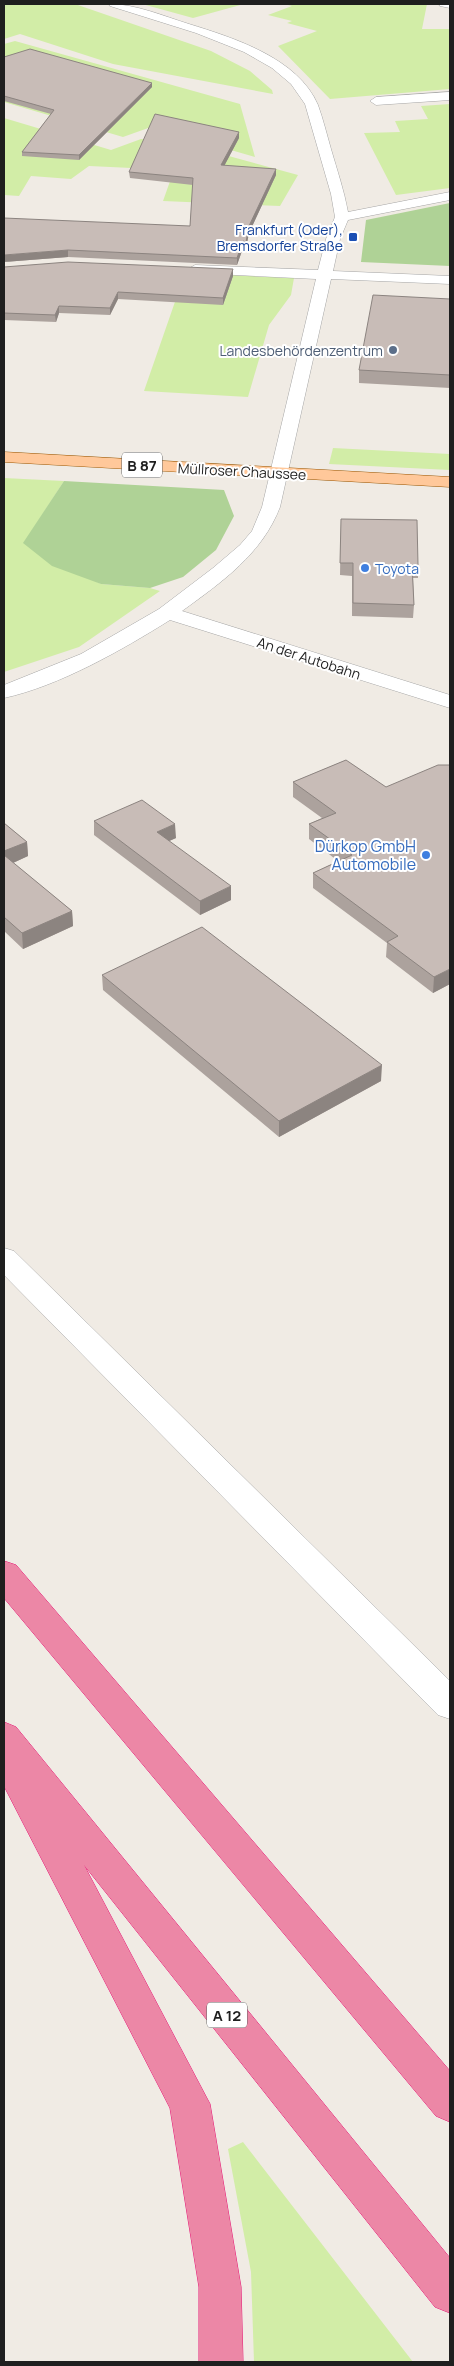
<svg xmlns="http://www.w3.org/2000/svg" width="454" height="2366" font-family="Manrope,sans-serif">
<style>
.grass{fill:#d2eda7}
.forest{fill:#afd296}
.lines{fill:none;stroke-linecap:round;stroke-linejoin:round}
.minor-casing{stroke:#a6a6a6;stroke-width:1}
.major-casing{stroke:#950;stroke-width:1}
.highway-casing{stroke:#e61977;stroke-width:1}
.minor{fill:#fff;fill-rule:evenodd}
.major{fill:#ffc89a;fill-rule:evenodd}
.highway{fill:#ec87a6;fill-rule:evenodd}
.wall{fill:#aca29d}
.shaded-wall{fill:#8c8480}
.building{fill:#c8bcb7;stroke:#8c8480}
.transit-dot{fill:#1a4fb4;stroke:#fff;stroke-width:2}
.service-dot{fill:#5c6f8a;stroke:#fff;stroke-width:2}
.shop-dot{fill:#3f7fe0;stroke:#fff;stroke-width:2}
.labels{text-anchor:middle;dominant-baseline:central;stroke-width:4;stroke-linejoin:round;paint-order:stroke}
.far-transit-label{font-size:14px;fill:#164399;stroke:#fff;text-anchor:end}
.far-service-label{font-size:14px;fill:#4e5e75;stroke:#fff;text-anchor:end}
.far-street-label{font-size:14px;fill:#1f1f1f;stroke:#fff}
.far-shop-label{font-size:14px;fill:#366cbe;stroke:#fff;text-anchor:start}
.shield{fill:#fff;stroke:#626262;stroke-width:1}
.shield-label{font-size:15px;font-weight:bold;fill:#1f1f1f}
.shop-label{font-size:16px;fill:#366cbe;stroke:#fff;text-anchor:end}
</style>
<rect width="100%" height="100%" fill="#f0ebe4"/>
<path class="grass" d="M4 4H75L211 51 250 71 272 90 273 94 113 64 20 34 4 39Z
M142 4H244L193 18Z
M284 4H427L422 29H450V89L330 99 278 46 317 31 287 23 292 21 268 15 292 6Z
M15 41 240 104 255 157 151 127 123 137 4 102V44Z
M450 104V188L396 195 364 133 400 132 395 121 428 119 421 106Z
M4 118 111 150 141 139 174 141 298 175 280 206 163 201 174 170 89 166 71 179 31 176 19 196 4 195Z
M185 273 294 278 291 295 269 325 248 397 144 391Z
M333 448 450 454V470L329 464Z
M4 478 64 481 24 543 101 584 150 588 160 591 79 647 4 672Z
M243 2142 413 2362H254L251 2272 228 2149Z"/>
<path class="forest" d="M450 203V266L361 262 366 220Z
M64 481 224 490 234 516 216 550 183 577 150 588 101 584 52 566 23 543Z"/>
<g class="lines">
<g class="minor-casing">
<path id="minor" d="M109 4C136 4 163 16 189 24 234 38 298 58 318 105 323 119 327 135 331 149 337 170 344 190 348 212L450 192V200L348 220 340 239 333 271 450 276V284L331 279 280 507C262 554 222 582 182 611L450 695V708L170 620C122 650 59 686 4 698V685L81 654 159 609 213 568 240 545 252 531 262 507 316 279 195 273 188 269 195 265 318 270 326 239 335 217 331 194 305 104 291 84 272 68 244 52 196 33 110 6Z
M439 4H450V8L440 6Z
M450 92V100L376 105 370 101 376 97Z
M4 1248 14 1251 450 1681V1719L438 1715 4 1275Z"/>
</g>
<g class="major-casing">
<path id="major" d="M4 452 450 477V487L4 462Z"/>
</g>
<g class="highway-casing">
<path id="highway" d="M4 1561 16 1565 450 2071V2122L436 2116 4 1598Z
M4 1722 16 1727 450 2258V2313L435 2307 84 1865 210 2104 241 2287 243 2362H199V2287L170 2108 4 1786Z"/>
</g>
<use href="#minor" class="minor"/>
<use href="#major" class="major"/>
<use href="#highway" class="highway"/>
</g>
<path class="wall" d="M4 57 152 87 79 160 22 156V152L51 114 4 101Z
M239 138 224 166 276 169V175L249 233 246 248H243L237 265 68 257 4 262 190 226 193 185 130 178 129 172Z
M4 267 233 276 223 305 118 299 110 315 59 313 56 322 4 320Z
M450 299V388L359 383V370Z
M341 519 418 565V578H413L414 605 413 618 352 616V576L340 575Z
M346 760 450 984 433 993 386 957 387 943 313 888V873L338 861 309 839V824L322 818 293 797V782Z
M94 821 176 838 169 841 231 900 200 915 94 835Z
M4 823 27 842 28 856 13 863 72 911 73 926 23 949 4 931Z
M102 975 381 1081 279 1137 103 990Z"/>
<path class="shaded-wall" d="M152 83V87L79 160V155Z
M239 132V138L221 172V165Z
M276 169V175L249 233 246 248V242L249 226Z
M243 241V248L237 265V258Z
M68 250V257L4 262V255Z
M233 269V276L223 305V298Z
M118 292V299L110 315V308Z
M59 306V313L56 322 55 315Z
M175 824 176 838 158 846 157 832Z
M27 842 28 856 4 867V851Z
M231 886V900L200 915V901Z
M72 911 73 926 23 949 22 933Z
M450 969V984L433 993 434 977Z
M382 1065 381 1081 279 1137V1121Z"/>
<path class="building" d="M30 49 152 83 79 155 22 152 54 110 4 96V57Z
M155 114 239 132 221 165 276 169 249 226 246 242 243 241 237 258 68 250 4 255V218L190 226 193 178 129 172Z
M68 262 233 269 223 298 118 292 110 308 59 306 55 315 4 313V267Z
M373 295 450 299V375L359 370Z
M341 519 417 520 418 565H412L414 605 353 603V563H340Z
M346 760 386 787 438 765H450V969L434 977 387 942 398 936 313 873 352 855 309 824 336 813 293 782Z
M142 800 175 824 157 832 231 886 200 901 94 821Z
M4 823 27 842 4 851Z
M4 855 72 911 22 933 4 917Z
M202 927 382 1065 279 1121 102 975Z"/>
<rect class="transit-dot" x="348" y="232" width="10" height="10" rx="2.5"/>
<circle class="service-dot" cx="393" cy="350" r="5"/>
<g class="shop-dot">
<circle cx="365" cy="568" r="5"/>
<circle cx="426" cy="855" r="5"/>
</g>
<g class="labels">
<g class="far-transit-label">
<text x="343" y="229">Frankfurt (Oder),<tspan x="343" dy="16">Bremsdorfer Straße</tspan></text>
</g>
<g class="far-service-label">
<text x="383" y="350">Landesbehördenzentrum</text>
</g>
<g class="far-street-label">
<text transform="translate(242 471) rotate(3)">Müllroser Chaussee</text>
<text transform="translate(309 658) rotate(18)">An der Autobahn</text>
</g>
<g class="far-shop-label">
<text x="375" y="568">Toyota</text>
</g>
<g class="shield">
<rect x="122" y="452.5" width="40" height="25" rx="4"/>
<rect x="207" y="2002.5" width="40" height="25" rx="4"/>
</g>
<g class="shield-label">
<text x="142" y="465">B 87</text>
<text x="227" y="2015">A 12</text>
</g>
<g class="shop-label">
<text x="416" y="846">Dürkop GmbH<tspan x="416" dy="18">Automobile</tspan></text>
</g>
</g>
<rect width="454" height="2366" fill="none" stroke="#1f1f1f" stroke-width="10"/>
</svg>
